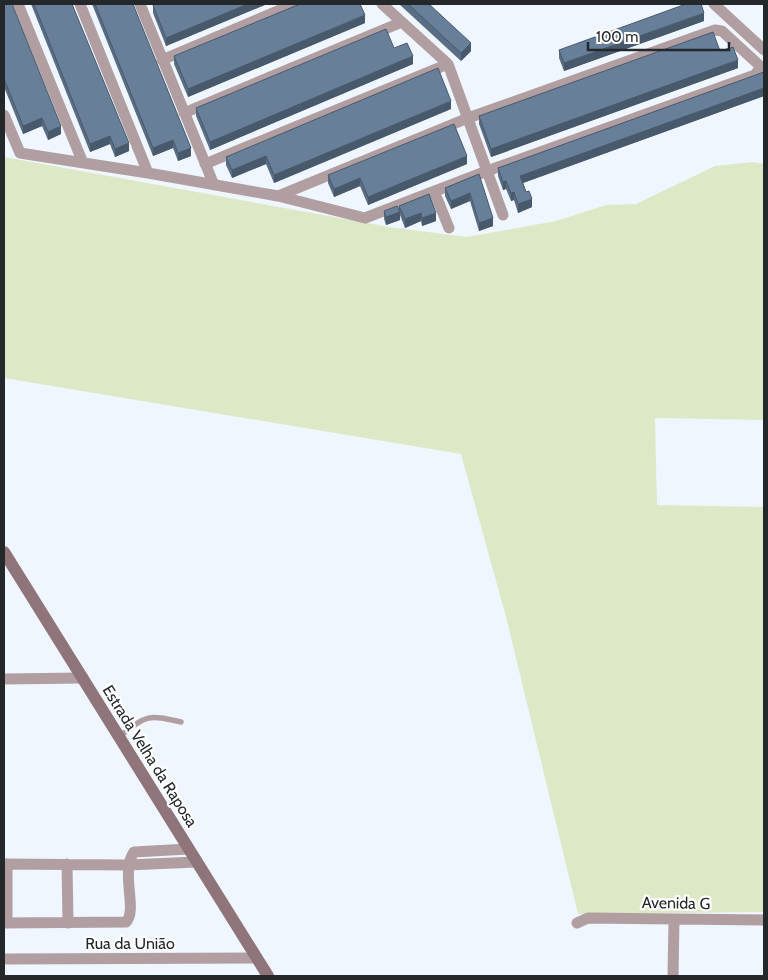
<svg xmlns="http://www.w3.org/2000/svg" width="768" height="980" font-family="Cabin,sans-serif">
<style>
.green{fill:#dde8c7}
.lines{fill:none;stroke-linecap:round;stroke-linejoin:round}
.lane{stroke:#b19ea1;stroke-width:5.5}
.street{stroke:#b19ea1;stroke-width:11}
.secondary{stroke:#8f7579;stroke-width:12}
.wall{fill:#596d84}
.shaded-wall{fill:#49596c}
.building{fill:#687f9a;stroke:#49596c}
.labels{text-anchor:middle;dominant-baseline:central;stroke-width:4.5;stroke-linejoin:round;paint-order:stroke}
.street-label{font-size:16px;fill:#25282b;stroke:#fff}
</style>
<rect width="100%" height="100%" fill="#eff6ff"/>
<path class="green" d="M4 157 389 227 467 237 556 221 606 205 636 204 715 166 753 162 764 164V420L655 418 657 505 764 507V912L578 914 506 617 461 454 4 378Z"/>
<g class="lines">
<path class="lane" d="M119 737C147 715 147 714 181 722"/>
<path class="street" d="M18 4 83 163
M80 4 148 173
M140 4 214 185
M382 4 448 64 503 215
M714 4 764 50
M162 60 294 4
M184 113 402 22
M4 115 20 153 148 173 278 196 365 218 487 171 755 75 760 68 759 65 722 31 715 30 468 118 278 196
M205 164 448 64
M434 191 449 228
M4 679 83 678
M4 864 128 865 196 862
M7 864V923
M67 864 68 923
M4 923 126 922C138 910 120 872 134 852L188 849
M577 923 588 918 764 920
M4 959 257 958
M673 976 674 920"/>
<path class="secondary" d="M4 552 268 976"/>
</g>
<path class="wall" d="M4 4 61 134 48 140 42 126 23 134 4 87Z
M31 4H72L129 151 115 157 110 144 90 152Z
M92 4H133L191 156 178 161 173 148 153 156Z
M155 4H267L166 46 153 13V5Z
M399 4H429L471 51 461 61Z
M704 21 564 71 559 58V50Z
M365 23 188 97 174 64V56Z
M394 48 413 64 210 150 196 116V108Z
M720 51 738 68 491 157 479 124V116Z
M764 72V96L523 183 532 207 518 213 514 200 511 201 506 189 503 190 498 176V168Z
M451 109 274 183 266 164 232 178 226 165V157Z
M467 164 368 205 360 186 334 197 328 183V175Z
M479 174 493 226 479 231 470 201 451 209 445 196V188Z
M429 194 436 221 422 226 421 221 405 228 400 215V220L386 225 384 219V211H399V206Z"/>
<path class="shaded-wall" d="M248 4H267L166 46V38Z
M704 13V21L564 71V63Z
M365 15V23L188 97V89Z
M471 43V51L461 61V53Z
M413 56V64L210 150V142Z
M738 60V68L491 157V149Z
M764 88V96L520 184V176Z
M451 101V109L274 183V175Z
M42 118V126L23 134V126Z
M61 126V134L48 140V132Z
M110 136V144L90 152V144Z
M173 140V148L153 156V148Z
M129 143V151L115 157V149Z
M191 148V156L178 161V153Z
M266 156V164L232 178V170Z
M467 156V164L368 205V197Z
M360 178V186L334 197V189Z
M506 181V189L503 190V182Z
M514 192V200L511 201V193Z
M470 193V201L451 209V201Z
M532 199V207L518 213V204Z
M400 212V220L386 225V217Z
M421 213V221L405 228V219Z
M436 213V221L422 226V218Z
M493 218V226L479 231V223Z"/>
<path class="building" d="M4 4H12L61 126 48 132 42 118 23 126 4 79Z
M34 4H72L129 143 115 149 110 136 90 144Z
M95 4H133L191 148 178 153 173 140 153 148Z
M155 4H248L166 38 153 5Z
M300 4H360L365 15 188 89 174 56Z
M408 4H429L471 43 461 53Z
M686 4H701L704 13 564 63 559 50Z
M386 29 394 48 407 43 413 56 210 142 196 108Z
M713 32 720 51 733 47 738 60 491 149 479 116Z
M438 68 451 101 274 175 266 156 232 170 226 157Z
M764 72V88L520 176 526 192 529 191 532 199 518 204 514 192 511 193 506 181 503 182 498 168Z
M454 124 467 156 368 197 360 178 334 189 328 175Z
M479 174 493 218 479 223 470 193 451 201 445 188Z
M429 194 436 213 422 218 421 213 405 219 399 206Z
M397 206 400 212 386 217 384 211Z"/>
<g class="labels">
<g class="street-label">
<text transform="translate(150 756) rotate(58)">Estrada Velha da Raposa</text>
<text transform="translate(676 903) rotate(1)">Avenida G</text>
<text x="130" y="943">Rua da União</text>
</g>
</g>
<rect width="768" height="980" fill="none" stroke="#25282b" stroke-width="10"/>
<path d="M588 42v8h141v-8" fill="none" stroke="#25282b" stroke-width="2.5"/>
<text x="596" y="42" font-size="15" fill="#25282b" stroke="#ffffff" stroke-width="4" paint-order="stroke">100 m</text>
</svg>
